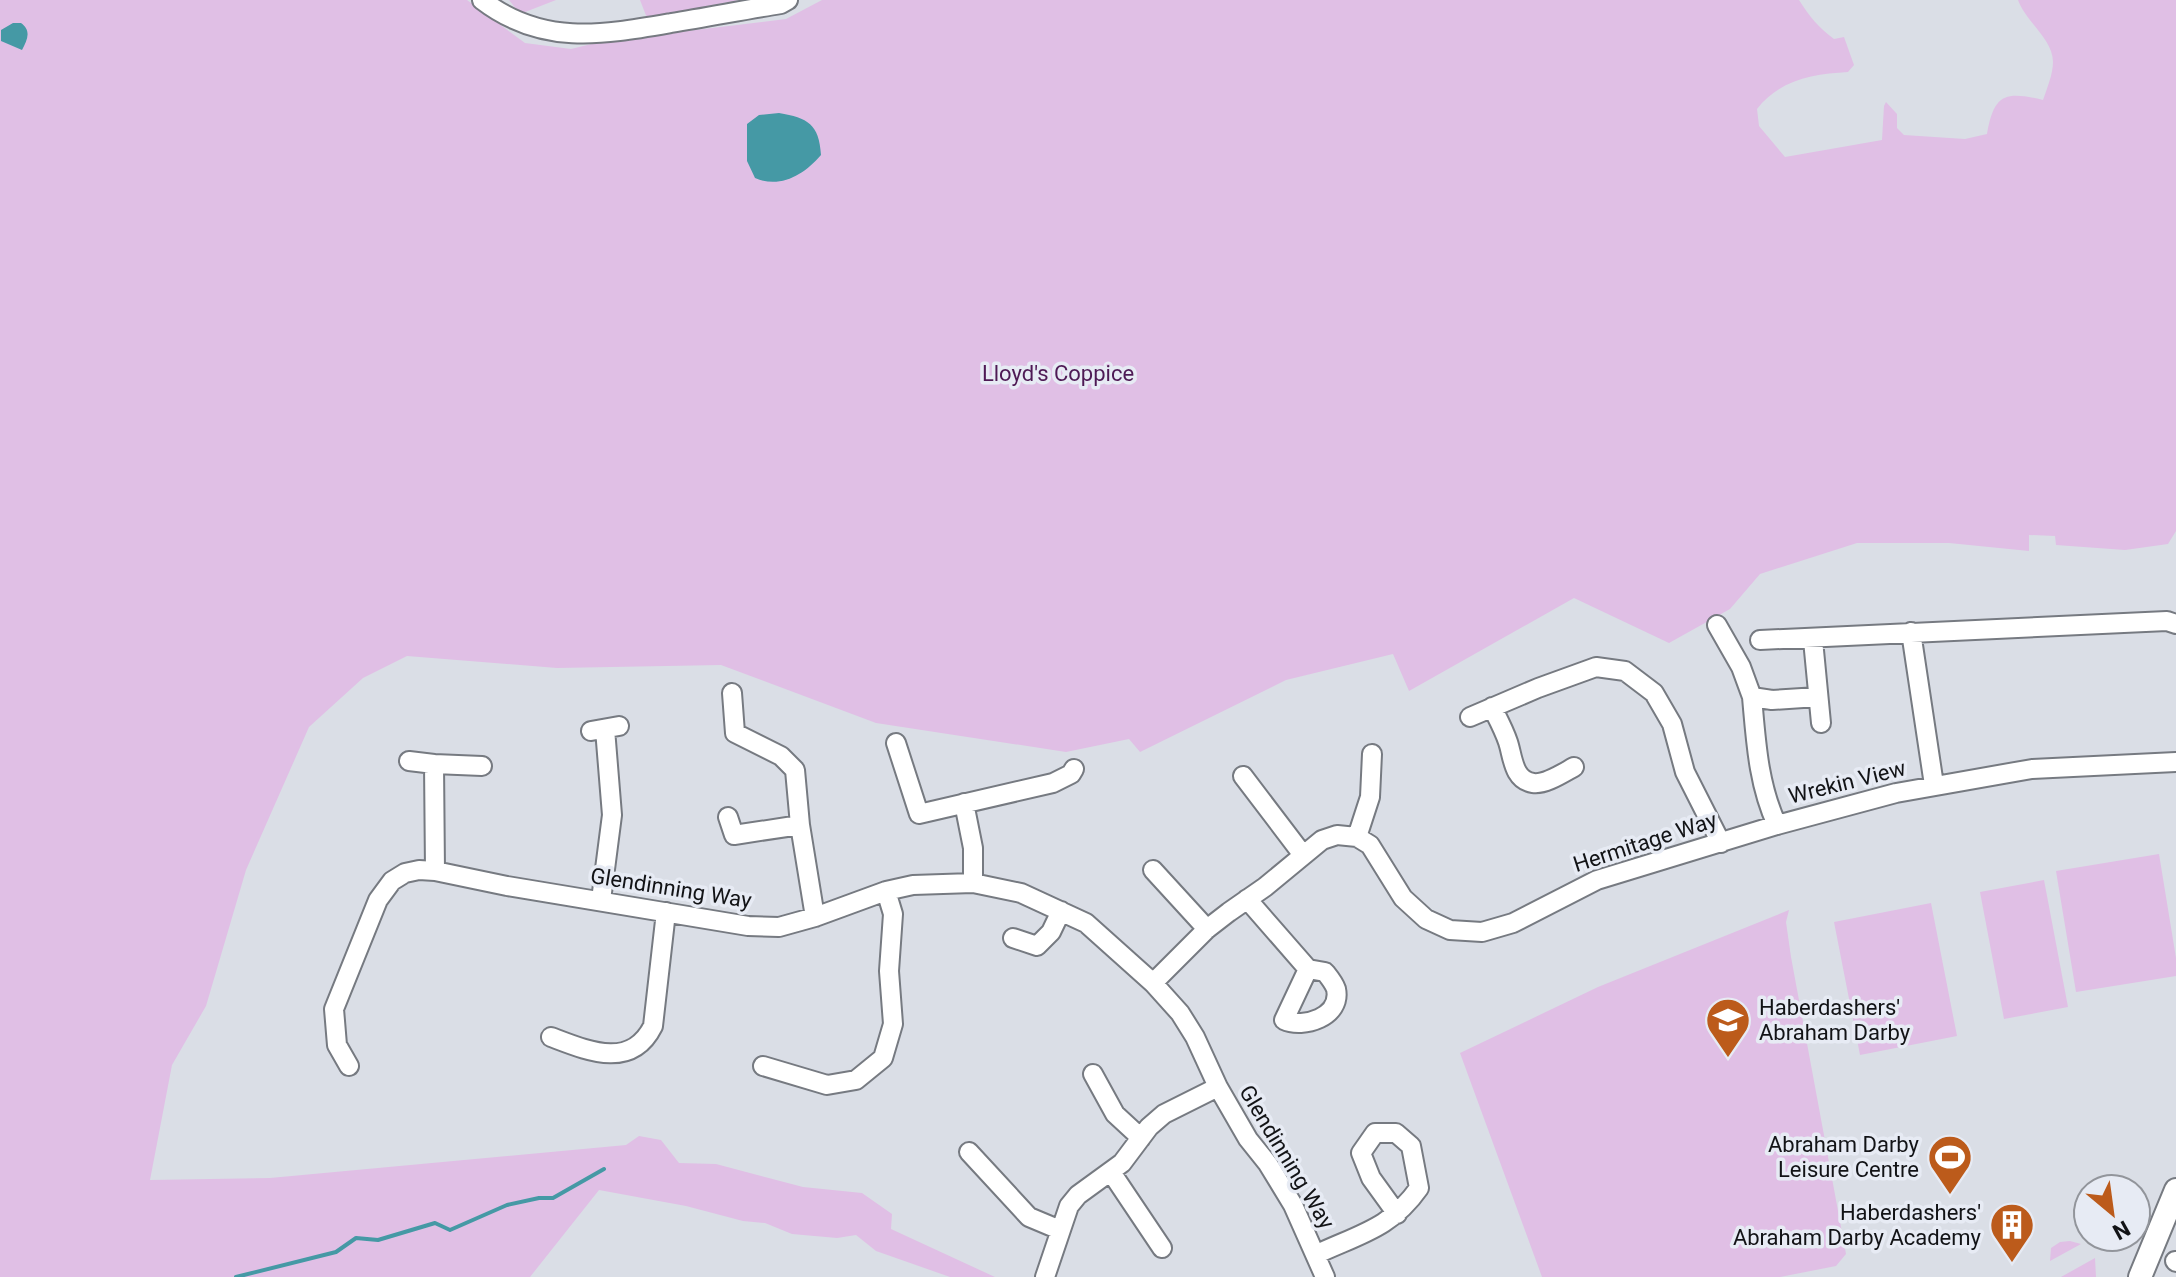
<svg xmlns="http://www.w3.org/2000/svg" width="2176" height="1277" font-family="Roboto,sans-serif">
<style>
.green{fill:#e0bfe5}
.water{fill:#4599a5}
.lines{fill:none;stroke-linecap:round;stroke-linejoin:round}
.stream{stroke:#4599a5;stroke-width:4}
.minor-casing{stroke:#767a81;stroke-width:22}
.major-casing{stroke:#767a81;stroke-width:26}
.minor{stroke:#fff;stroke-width:18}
.major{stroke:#fff;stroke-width:22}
.labels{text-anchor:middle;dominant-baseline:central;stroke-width:7;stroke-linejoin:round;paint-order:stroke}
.park-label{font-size:22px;fill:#4e1a55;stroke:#e7ebf4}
.street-label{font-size:22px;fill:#121316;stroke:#e7ebf4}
.poi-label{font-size:22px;fill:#121316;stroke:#e7ebf4;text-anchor:end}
</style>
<rect width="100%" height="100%" fill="#dadee6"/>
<path class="green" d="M0 0H467L525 43 571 49 604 41 786 19 822 0H1799C1809 16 1819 28 1834 39L1844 37 1854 65 1848 72C1813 74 1779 80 1757 109L1759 126 1785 157 1882 140 1884 106 1886 102 1897 114V128L1904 135 1965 139 1987 134C1994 94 2005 91 2043 100 2047 88 2053 74 2053 62 2053 39 2026 22 2018 0H2176V531L2168 544 2125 550 2056 545 2055 536 2029 535V551L1949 543H1857L1760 574 1730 609 1669 643 1574 598 1409 691 1393 654 1286 680 1140 752 1129 739 1066 752 876 723 721 665 557 668 407 656 363 678 309 727 246 870 206 1006 172 1065 150 1180 270 1178 626 1145 639 1136 661 1140 679 1163 716 1164 803 1187 862 1193 892 1214 891 1229 995 1277H950L876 1251 856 1235 837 1238 792 1234 765 1223 743 1221 686 1206 599 1190 530 1277H0Z
M509 0H556L520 14Z
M640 0H739L647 18Z
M2159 854 2176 958V976L2076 992 2056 871Z
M2044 880 2068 1007 2004 1019 1980 892Z
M1931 903 1957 1036 1860 1055 1834 922Z
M1789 910 1786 922 1791 957 1846 1254 1836 1266 1780 1277H1542L1460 1053 1598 987Z
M2070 1241 2081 1244 2050 1261 2051 1248 2060 1242Z
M2095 1258 2096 1277H2061Z"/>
<path class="water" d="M13 23H21C32 31 27 40 22 50L1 41V30Z
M779 113C808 118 819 124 821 155 804 175 780 189 755 178L747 161V124L759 115Z"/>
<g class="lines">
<path class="stream" d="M236 1277 336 1252 356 1238 378 1240 435 1223 450 1230 507 1205 539 1198H553L604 1169"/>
<g class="minor-casing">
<path id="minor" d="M482 0C542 46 602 35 671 23 708 17 744 10 781 4L788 0
M1717 625 1741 667 1752 697
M1911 632 1934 785
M1760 640 2167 621 2176 624
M1813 640 1821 723
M732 693 735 733 781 756 795 770 800 825 815 917
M1492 707C1498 719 1504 730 1508 742 1513 757 1513 780 1533 783 1545 785 1563 773 1574 767
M1470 717 1538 688 1596 667 1625 671 1654 693 1672 724 1685 772 1721 843
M591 731 619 726
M896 743 919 814 1053 783 1071 774 1074 769
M409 761 434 764 435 871
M434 764 482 766
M1243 776 1303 855
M964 803 973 848V883
M728 817 734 835 800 825
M1777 825C1758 784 1756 741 1752 697L1772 700 1818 697
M1357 837 1370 797 1372 754
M1153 870 1207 929
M1247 899 1308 969 1325 972C1329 977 1334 983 1336 989 1342 1017 1303 1029 1284 1020L1308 969
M601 900 612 815 605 729
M1013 938 1037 946 1051 932 1061 911
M1153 983 1207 929 1229 912 1265 887 1322 840 1337 835 1357 837 1370 845 1403 898 1426 919 1450 930 1482 932 1513 923 1597 880 1777 825 1896 793 2032 769 2176 762
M551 1037C588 1051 631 1070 653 1026L666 912
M349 1066 337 1045 334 1009 378 900 392 881 405 873 419 870 435 871 507 886 748 926 779 927 815 917 886 891 913 885 973 883 1021 893 1086 923 1153 983 1180 1013 1195 1037 1218 1087 1248 1139 1268 1164 1293 1205 1325 1277
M763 1066 827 1085 856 1080 883 1058 893 1024 889 971 893 914 886 891
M1093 1074 1115 1114 1141 1138
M969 1152 1029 1217 1060 1230
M1111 1172 1162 1248
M1317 1254C1360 1234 1391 1228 1419 1188L1411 1146 1396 1133H1375L1361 1153 1371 1178 1397 1214
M2175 1261 2176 1262
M1045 1277 1069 1206 1078 1195 1122 1163 1149 1127 1164 1114 1218 1087"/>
</g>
<g class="major-casing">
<path id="major" d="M2140 1277 2176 1190"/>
</g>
<use href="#minor" class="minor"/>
<use href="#major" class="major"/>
</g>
<defs>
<g id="school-pin" transform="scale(2.3)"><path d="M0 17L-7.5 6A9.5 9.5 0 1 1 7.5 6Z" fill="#bc5b1b" stroke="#e7ebf4"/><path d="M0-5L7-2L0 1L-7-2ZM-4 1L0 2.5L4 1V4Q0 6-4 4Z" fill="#fff"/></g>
<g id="stadium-pin" transform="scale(2.3)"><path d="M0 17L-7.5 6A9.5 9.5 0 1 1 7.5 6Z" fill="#bc5b1b" stroke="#e7ebf4"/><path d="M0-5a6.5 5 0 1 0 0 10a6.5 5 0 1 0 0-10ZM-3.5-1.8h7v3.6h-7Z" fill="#fff"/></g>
<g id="building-pin" transform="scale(2.3)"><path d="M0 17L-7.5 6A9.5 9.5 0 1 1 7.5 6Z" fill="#bc5b1b" stroke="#e7ebf4"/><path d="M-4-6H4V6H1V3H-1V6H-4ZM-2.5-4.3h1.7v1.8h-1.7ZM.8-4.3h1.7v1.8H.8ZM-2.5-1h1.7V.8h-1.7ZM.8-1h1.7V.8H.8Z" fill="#fff"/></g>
</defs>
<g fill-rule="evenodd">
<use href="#school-pin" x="1728" y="1020"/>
<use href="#stadium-pin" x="1950" y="1157"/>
<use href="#building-pin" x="2012" y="1225"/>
</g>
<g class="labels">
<g class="park-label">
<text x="1058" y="373">Lloyd's Coppice</text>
</g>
<g class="street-label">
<text transform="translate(1847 782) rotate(-14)">Wrekin View</text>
<text transform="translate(1645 842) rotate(-18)">Hermitage Way</text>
<text transform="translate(671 888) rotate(9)">Glendinning Way</text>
<text transform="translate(1287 1157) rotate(59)">Glendinning Way</text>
</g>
<g class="poi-label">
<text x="1759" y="1007" text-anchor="start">Haberdashers'<tspan x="1759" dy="25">Abraham Darby</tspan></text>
<text x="1919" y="1144">Abraham Darby<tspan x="1919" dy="25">Leisure Centre</tspan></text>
<text x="1981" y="1212">Haberdashers'<tspan x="1981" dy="25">Abraham Darby Academy</tspan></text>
</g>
</g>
<g transform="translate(2112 1213) rotate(151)"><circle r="38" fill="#e7ebf4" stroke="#92959b" stroke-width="2"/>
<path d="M0-6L14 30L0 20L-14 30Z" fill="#bc5b1b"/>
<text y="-12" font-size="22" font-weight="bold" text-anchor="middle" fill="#121316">N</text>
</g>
</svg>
